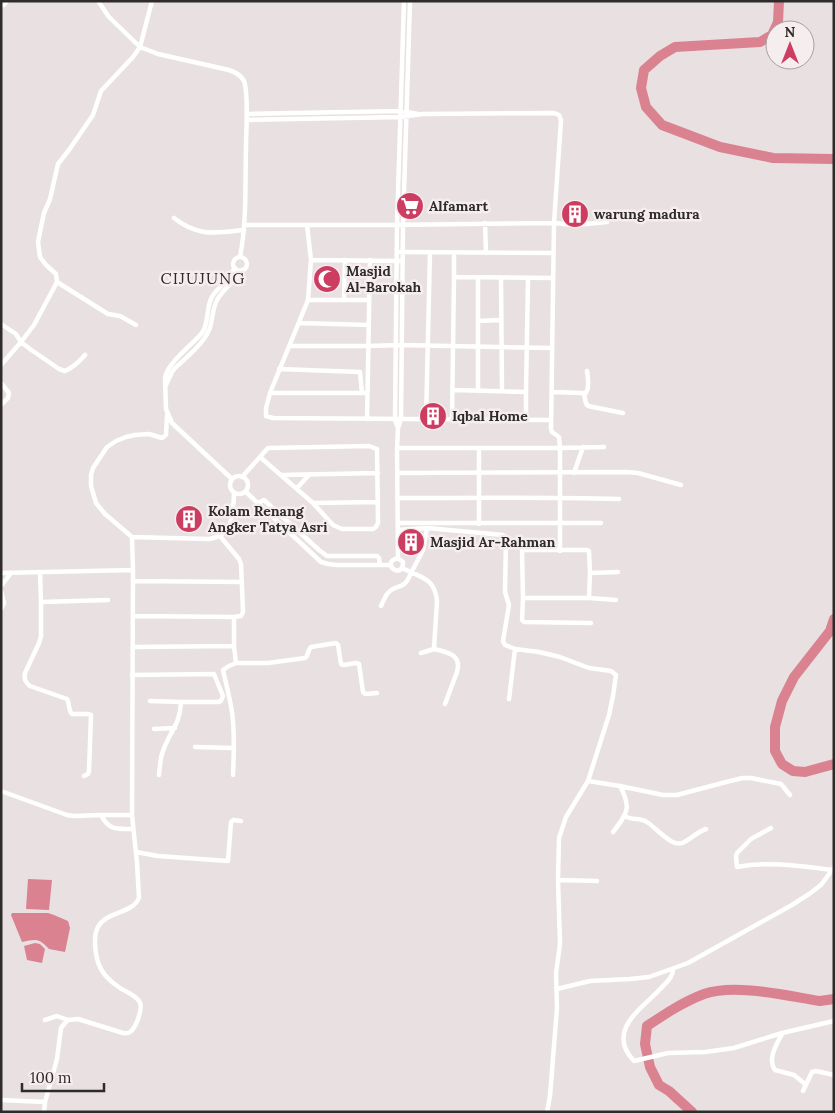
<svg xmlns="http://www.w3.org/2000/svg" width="835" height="1113" font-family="Lora,serif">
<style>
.water{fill:#da8290}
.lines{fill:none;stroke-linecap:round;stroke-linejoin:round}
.river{stroke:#da8290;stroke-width:10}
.street{stroke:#fff;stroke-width:4.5}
.labels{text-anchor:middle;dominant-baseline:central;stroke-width:5;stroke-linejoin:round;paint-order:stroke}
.poi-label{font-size:14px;font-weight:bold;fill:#2e2b2b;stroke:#f6edee;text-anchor:start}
.quarter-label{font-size:16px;letter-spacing:1px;fill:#2e2b2b;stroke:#f6edee}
</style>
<rect width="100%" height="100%" fill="#e9e0e1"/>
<path class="water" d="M28 879 52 880 49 910 26 909Z
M12 913H48L54 915 68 921 70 928 65 952 49 949C39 938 36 939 22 942L11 915Z
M35 943 40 944 45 949 42 963 27 960 24 946Z"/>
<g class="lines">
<path class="river" d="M779 1 778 22 772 35 760 42 675 47 660 56 644 70 641 88 646 107 662 125 720 147 773 158 834 159
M834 619 830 631 794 677 782 701 775 727V751L782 764 793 771 805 772 834 764
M692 1112 669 1091 659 1085 650 1067 645 1044 647 1026C665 1014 683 1002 704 994 735 983 788 996 820 1001L834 999"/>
<path class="street" d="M98 1 109 17 140 47 158 54 229 70C235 72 241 75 244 81 249 95 246 130 246 146 245 183 247 221 240 257
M1 5H4L7 1
M247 114 401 111 418 114
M247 120 401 117 422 114 554 113 559 115 561 120 554 223 551 429 552 432 559 437 560 448V551
M174 218C198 237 215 233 244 230
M485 223 486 253
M244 225H391L554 223 575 225 607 222
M307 225 311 260 308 300 270 393 266 408V416L273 418 551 420
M400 252 553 253
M233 264a7 7 0 1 1 14 0a7 7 0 1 1-14 0Z
M311 260 400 261
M454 277V253
M501 278 502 391
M57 282 108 314 120 316 136 325
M308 300H369
M344 300 345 260
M478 321 501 320
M299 323 369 325
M1 324 16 334 21 342 30 349 59 369 65 371C74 367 79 362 85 355
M289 346H368L401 345 552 348
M1 365 21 342 34 325 57 282 56 274 46 265 40 257 38 242 41 227 44 213 50 199 58 164 69 150 93 115 101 91 133 57 140 47 152 1
M279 369 360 372 362 393
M1 383 9 393 8 398 1 405
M166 385 172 372 175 368C186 358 204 343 209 330 213 321 212 309 217 300 223 289 235 281 242 270
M453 390 526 392 528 278
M478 391V277
M526 392V420
M552 392 583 393C586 397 584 403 588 406L623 413
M270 393H364
M584 395C590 390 588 379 587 371
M367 419 370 260
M426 420 430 253
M452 420 454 277 553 278
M398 428 395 420 397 225 404 1
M397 448H560L604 447
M260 457 313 503 378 502
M397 473 626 472 638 473 681 485
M574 473 583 447
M282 475 378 473
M230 485a9 9 0 1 1 18 0a9 9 0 1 1-18 0Z
M242 477 268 448 369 446 377 449 378 523 376 527 373 529H342L333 525 313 503
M232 479 172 423 166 409 165 378C167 363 192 345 202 333 209 323 206 310 211 299 214 291 221 287 226 281 229 277 232 272 235 268
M297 488 309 475
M246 492 321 562 328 564 337 565H391
M397 498C471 498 545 497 619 499
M258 503 264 500 319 550 327 556H377L379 558 380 565
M398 523H601
M479 524V448
M398 530 427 528 503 535 506 537V539L505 592 509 605 503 641 505 645 515 649 539 652 560 657 589 668 611 671 616 675 613 696 609 715 588 781 566 817 559 838 558 880 560 944 556 973 557 1008 550 1096 547 1112
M220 536 239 559 241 564 243 612 241 616 234 617V646L236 663 229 666 223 670C226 684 230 698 232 712 235 733 234 754 233 775
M132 537 105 514 96 503 91 486V475L93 468 107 447 116 441 126 437 135 435 149 434 162 438 166 435 167 415
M398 558C379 563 403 581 403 562L398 558 397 448 398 428 401 419 403 225 410 1
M402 568C420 577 435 578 437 601L434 649C448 652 462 655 457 672L445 704
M40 572 41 602V636L39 643 25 673C24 679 25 682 30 686L67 699C70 704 68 710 72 714H88L91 715 89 771 88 774 84 776
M1 573 133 570
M590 573 618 572
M133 581 242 582
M1 586 11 573
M1 591 4 603 1 609
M523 598H589L616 600
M589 598 590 573 589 551 587 550H522L523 598 522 620 524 622 591 623
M41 602 108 600
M381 606C384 600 386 592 393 589 398 586 403 587 407 581L423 550 427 528
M133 616 234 617
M133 647 234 646
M421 653 434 649
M236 663H268L305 658 307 656 309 650 311 647 336 643 338 645 341 664 344 665 356 663 359 664 363 692 365 694 377 693
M132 675 214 674 223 696 221 701 218 702H181C180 726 170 730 163 751 160 758 160 767 159 775
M509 699 515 649
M150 701 181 702
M154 729 175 728
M195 747 234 748
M588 781 620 786 663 795H677L730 781 743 778H751L781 784 790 795
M1 791 67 815 74 816 101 815C109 831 118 829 133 829
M101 815H132
M625 816C632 821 640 817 647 822 656 828 672 847 682 843 691 839 697 832 706 829
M771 828 751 839 737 853 736 856 737 867C768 861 800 866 832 870
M613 832C627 814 632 808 620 786
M136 852 158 856 228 861 231 822 233 820 241 821
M558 880 597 881
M673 969C673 976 669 980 664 985 645 1007 604 1029 634 1061L668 1053 705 1052 734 1048 782 1033 834 1021
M557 989 590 981 630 979 649 977 688 963 792 905 809 894 821 885 834 867
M45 1020 57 1016 68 1020
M782 1034C777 1043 767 1059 775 1070L794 1075 805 1084
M803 1091 812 1072 816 1071 834 1075
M1 1100 45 1102
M44 1112 45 1102 57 1059 61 1028 65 1023 68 1020 78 1019 123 1033C126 1033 127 1034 130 1032 136 1028 144 1007 139 1001 135 995 126 992 120 988 102 976 96 965 95 944 95 940 95 936 96 932 101 911 132 915 139 898L137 863 132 815 133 570 132 537 209 539C234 535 233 513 234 493"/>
</g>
<defs>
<g id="supermarket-disc" transform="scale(1.4375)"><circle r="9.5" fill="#cd3d61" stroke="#f6edee"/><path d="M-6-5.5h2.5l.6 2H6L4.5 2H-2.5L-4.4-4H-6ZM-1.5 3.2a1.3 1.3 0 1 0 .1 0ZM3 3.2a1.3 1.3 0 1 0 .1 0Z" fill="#fff"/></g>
<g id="building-disc" transform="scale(1.4375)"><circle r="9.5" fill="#cd3d61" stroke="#f6edee"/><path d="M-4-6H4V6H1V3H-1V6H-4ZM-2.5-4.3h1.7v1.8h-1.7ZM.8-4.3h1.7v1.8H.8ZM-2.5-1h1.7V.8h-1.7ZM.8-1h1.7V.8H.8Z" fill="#fff"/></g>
<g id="mosque-disc" transform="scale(1.4375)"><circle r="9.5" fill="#cd3d61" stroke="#f6edee"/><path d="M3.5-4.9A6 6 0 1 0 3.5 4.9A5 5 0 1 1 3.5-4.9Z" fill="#fff"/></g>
</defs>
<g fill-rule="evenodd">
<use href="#supermarket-disc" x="410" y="206"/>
<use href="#building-disc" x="575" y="214"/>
<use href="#mosque-disc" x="327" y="279"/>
<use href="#building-disc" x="433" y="416"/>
<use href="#building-disc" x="189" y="519"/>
<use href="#building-disc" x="411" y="542"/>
</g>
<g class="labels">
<g class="poi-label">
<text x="429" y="206">Alfamart</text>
<text x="594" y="214">warung madura</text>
<text x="346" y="271">Masjid<tspan x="346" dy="16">Al-Barokah</tspan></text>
<text x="452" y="416">Iqbal Home</text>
<text x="208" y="511">Kolam Renang<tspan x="208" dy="16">Angker Tatya Asri</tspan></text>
<text x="430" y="542">Masjid Ar-Rahman</text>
</g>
<g class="quarter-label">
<text x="203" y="278">CIJUJUNG</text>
</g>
</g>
<rect width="835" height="1113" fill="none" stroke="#2e2b2b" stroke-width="5"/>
<g transform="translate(790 45)"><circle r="24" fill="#f6edee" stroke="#a69fa0"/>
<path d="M0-4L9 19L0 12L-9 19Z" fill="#cd3d61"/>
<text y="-8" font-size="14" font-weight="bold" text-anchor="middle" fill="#2e2b2b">N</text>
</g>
<path d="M22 1083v8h82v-8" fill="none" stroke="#2e2b2b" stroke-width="2.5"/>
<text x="30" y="1083" font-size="15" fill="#2e2b2b" stroke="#f6edee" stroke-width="4" paint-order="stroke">100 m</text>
</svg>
